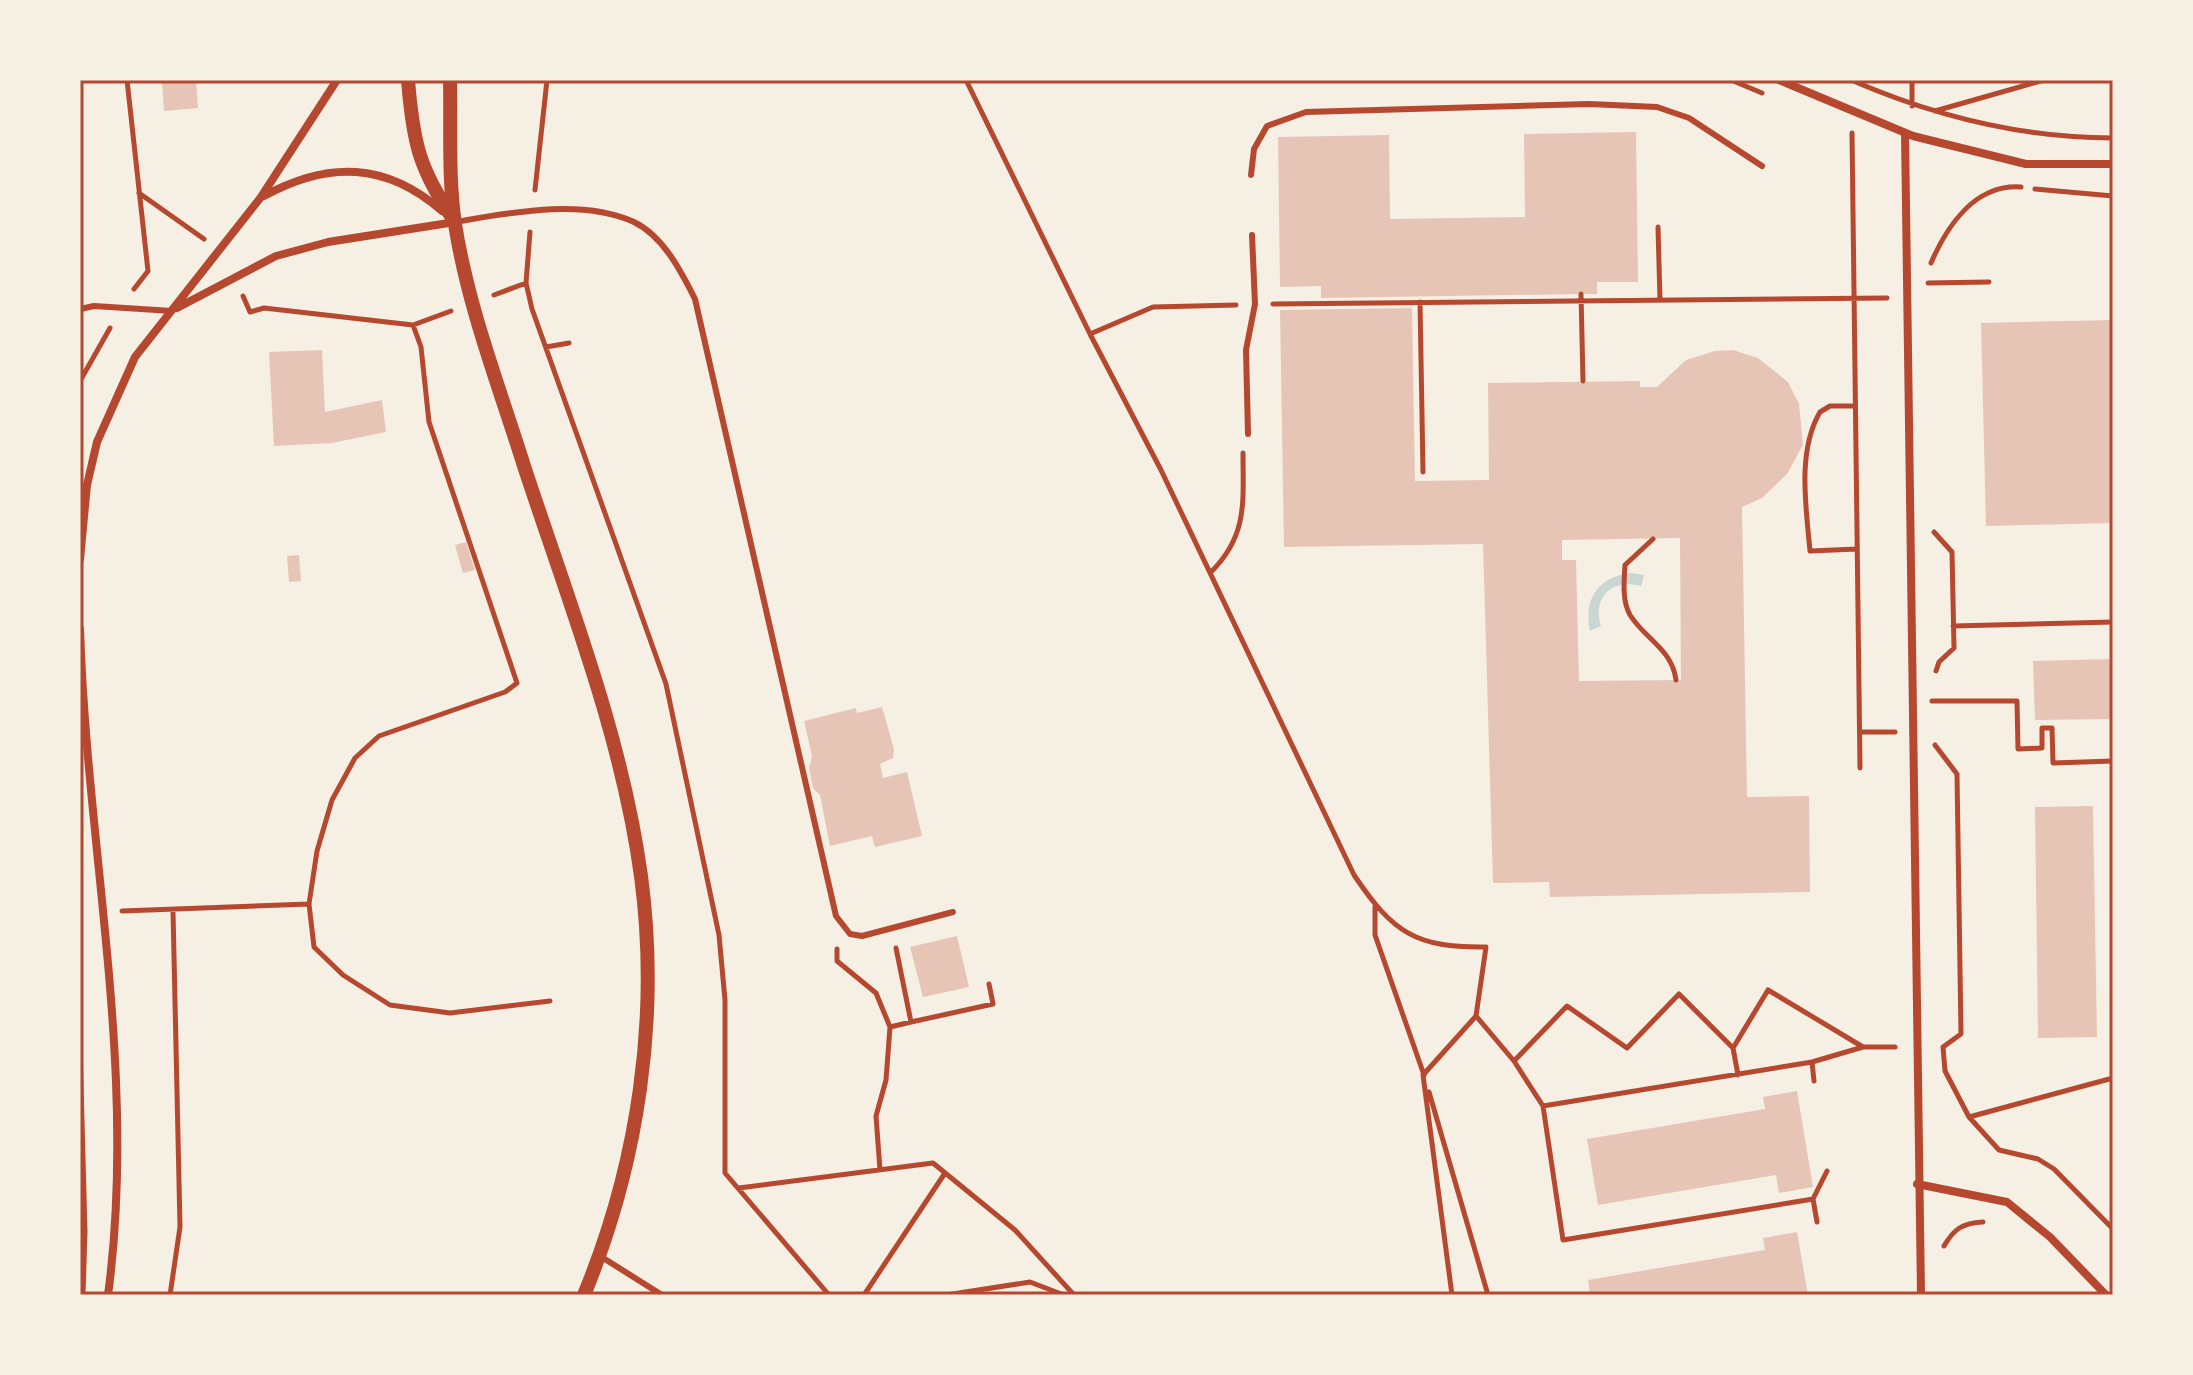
<svg xmlns="http://www.w3.org/2000/svg" width="2193" height="1375" font-family="Literata,serif">
<style>
.water{fill:#c9d6d2}
.building{fill:#e6c5b7;fill-rule:evenodd}
.lines{fill:none;stroke-linecap:round;stroke-linejoin:round}
.path{stroke:#b5482f;stroke-width:5}
.service{stroke:#b5482f;stroke-width:6}
.minor{stroke:#b5482f;stroke-width:8}
.tertiary{stroke:#b5482f;stroke-width:14}
.neatline{fill:none;stroke:#b5482f;stroke-width:3}
</style>
<rect width="100%" height="100%" fill="#f6efe4"/>
<path class="water" d="M1631 573 1644 575 1641 586C1612 578 1592 597 1601 626L1590 631C1583 599 1598 577 1631 573Z"/>
<path class="building" d="M162 80H196L198 108 164 111Z
M1636 132 1638 282H1597V294H1581L1321 298V286L1280 287 1278 137 1389 135 1390 219 1525 217 1524 134Z
M1412 308 1415 481 1489 480 1488 383 1640 381V387H1657L1686 360 1715 351 1733 350 1758 358 1788 382 1799 404 1803 445 1787 474 1762 498 1742 507 1747 797 1809 796 1810 892 1550 897 1549 882 1493 883 1483 544 1284 547 1280 310ZM1680 538 1681 680 1579 681 1576 560H1562V540Z
M2113 320V523L1986 526 1981 323Z
M322 350 325 412 382 400 386 432 332 443 274 446 269 352Z
M466 542 475 570 463 573 455 545Z
M299 555 301 581 289 582 287 556Z
M2113 659V719L2035 720 2033 661Z
M882 707 894 749 893 758 880 764 883 778 907 772 922 836 875 847 872 836 830 846 820 795 813 788 809 768 812 756 804 721 856 708 857 713Z
M2093 806 2097 1037 2038 1038 2035 807Z
M957 936 969 987 923 997 910 947Z
M1797 1091 1813 1187 1779 1193 1776 1175 1598 1205 1587 1139 1765 1109 1763 1097Z
M1797 1232 1808 1295H1590L1588 1280 1765 1250 1763 1238Z"/>
<g class="lines">
<path class="path" d="M127 80 148 271 134 289
M966 80 1090 334 1161 470 1354 875C1393 933 1416 948 1486 947L1476 1016
M1731 80 1762 93
M1851 80C1934 116 2022 138 2113 138
M1912 80V106
M1935 111 2044 80
M1852 133 1860 768
M2035 189 2113 196
M535 190 547 80
M139 193 204 239
M1658 227 1660 300
M530 232 526 283 532 309 666 684 719 935 725 1000V1173L829 1295
M1931 263C1947 226 1975 184 2021 187
M1928 283 1989 282
M1581 294 1583 381
M494 295 526 283
M243 296 250 312 264 308 413 325 451 311
M1420 302 1423 472
M1273 304 1887 298
M413 325 421 347 429 422 517 683 505 692 379 736 355 758 332 800 317 851 309 904 314 947 343 975 390 1005 450 1013 550 1001
M1090 334 1153 307 1236 305
M546 347 569 343
M80 381 110 328
M1854 406H1830L1820 412C1797 451 1806 507 1810 551L1857 549
M1934 532 1952 552 1954 648 1939 662 1936 671
M1653 539 1625 565C1624 581 1622 601 1630 615 1645 639 1672 649 1676 680
M1211 572C1248 535 1243 502 1243 453
M1953 626 2113 622
M1932 701H2017L2018 749 2042 748V728H2052L2053 763 2113 761
M1860 732H1895
M1935 745 1957 774 1961 1034 1943 1047 1945 1071 1969 1117
M1375 907V935L1424 1075
M122 911 309 904
M896 948 911 1022 993 1004 989 984
M837 949V961L876 993 890 1027 911 1022
M80 1047 85 1232 83 1294
M1733 1048 1738 1075
M1514 1061 1543 1106 1812 1062 1863 1047
M1812 1062 1814 1081
M2113 1078 1969 1117 1999 1150 2038 1159 2054 1169 2113 1229
M1429 1092 1488 1295
M1543 1106 1563 1240 1813 1199
M880 1170 876 1116 886 1080 890 1027
M739 1188 933 1163 1015 1230 1074 1295
M1817 1222 1813 1199 1827 1171
M1944 1246C1954 1229 1962 1223 1983 1222
M170 1295 180 1227 173 911
M864 1295 945 1173
M946 1295 1030 1282 1064 1295
M1452 1295 1423 1075 1476 1016 1514 1061 1567 1006 1627 1048 1679 994 1733 1048 1768 990 1863 1047H1895"/>
<path class="service" d="M1251 175 1254 149 1267 126 1306 112 1589 104 1657 107 1689 118 1762 166
M455 222C509 213 581 198 634 222 663 236 681 271 695 299L836 916 850 934 862 936 953 912
M80 309 94 306 172 311
M1248 434 1246 350 1255 304 1252 235
M600 1256 662 1295"/>
<path class="minor" d="M1779 80 1913 136 1941 143 2026 164H2113
M1905 133 1921 1295
M264 196C328 161 386 162 442 211
M177 308 276 256 328 242 455 222
M80 559 87 485 97 442 135 357 261 197 337 80
M80 629C87 852 138 1072 108 1295
M1917 1184 2007 1202 2050 1237 2106 1295"/>
<path class="tertiary" d="M408 80C413 143 419 169 455 222
M450 80C451 127 448 178 455 224 468 307 499 386 524 466 568 600 622 736 641 876 660 1018 638 1164 584 1295"/>
</g>
<rect width="2193" height="1375" fill="none" stroke="#f6efe4" stroke-width="164"/>
<rect x="82" y="82" width="2029" height="1211" class="neatline"/>
</svg>
